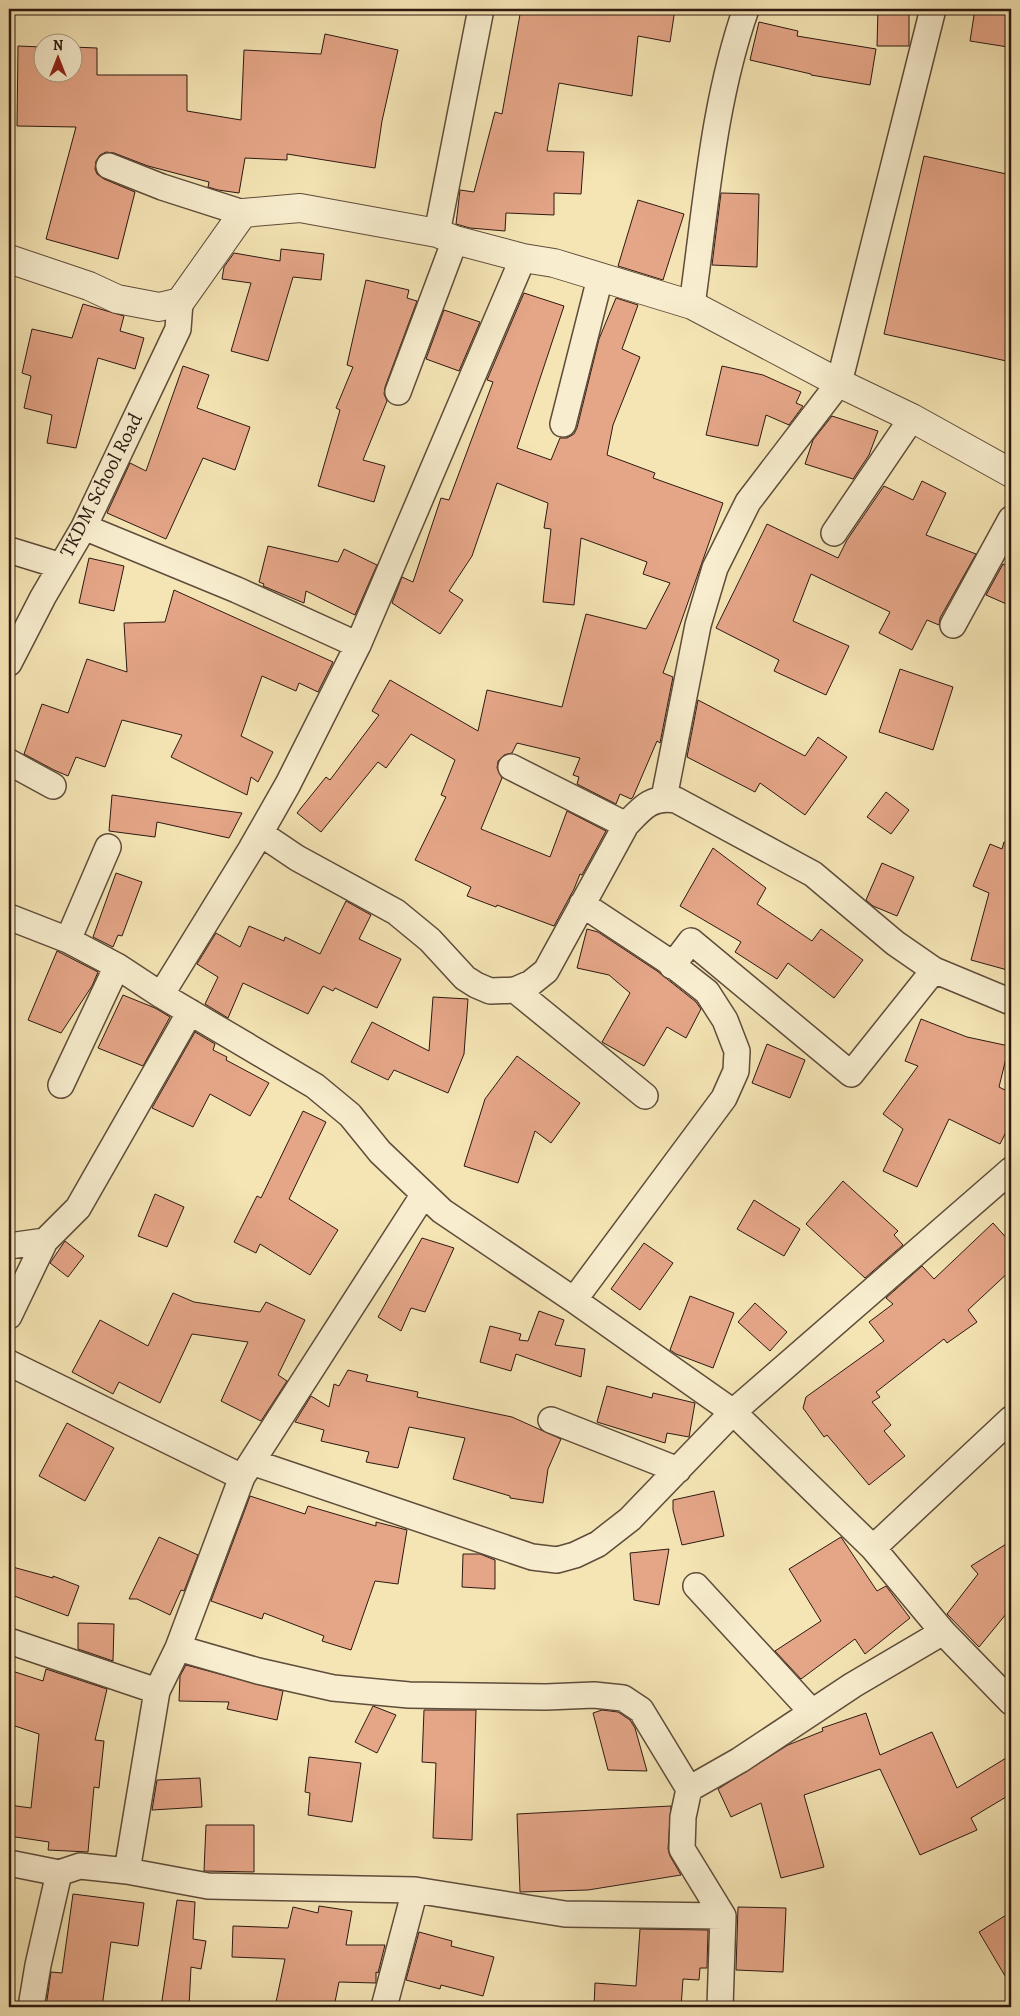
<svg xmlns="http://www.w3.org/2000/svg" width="1020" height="2016" font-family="Alegreya,serif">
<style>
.building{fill:#e5a688;stroke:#2d1911}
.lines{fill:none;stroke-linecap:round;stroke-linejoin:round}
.minor-casing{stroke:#5f4c3a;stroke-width:28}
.tertiary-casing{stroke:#5f4c3a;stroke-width:30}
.minor{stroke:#f8eecf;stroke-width:25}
.tertiary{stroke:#f8eecf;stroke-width:28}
.labels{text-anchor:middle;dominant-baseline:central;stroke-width:4;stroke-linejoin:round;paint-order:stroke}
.street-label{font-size:20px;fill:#2d1911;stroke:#f8eecf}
</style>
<rect width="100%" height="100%" fill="#f5e5b5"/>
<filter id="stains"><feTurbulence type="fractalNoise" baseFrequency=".004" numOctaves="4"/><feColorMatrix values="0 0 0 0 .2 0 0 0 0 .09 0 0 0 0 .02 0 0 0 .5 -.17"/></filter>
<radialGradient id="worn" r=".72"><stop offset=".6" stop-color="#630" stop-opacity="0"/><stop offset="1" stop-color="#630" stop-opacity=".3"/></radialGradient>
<path class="building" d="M521 9H675L670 42 638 36 632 96 559 83 547 151 584 152 581 194 554 193V215L506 213 505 231 470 228 456 224 460 190 474 192 495 112 502 114Z
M878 9H909V46H877Z
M975 9H1011L1008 47 970 41Z
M759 22 798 31 797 36 876 49 870 85 811 75V74L750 60Z
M325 34 398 50 382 121 375 168 287 154V160L245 158 239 193 218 190 208 187 209 182 148 166 114 153 106 152 100 155 96 161 95 169 97 174 104 179 135 192 118 259 46 239 76 127 17 126 18 46 42 47V72H72V47L97 48V75H187V111L241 120 244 50 321 54Z
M924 156 1011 175V362L884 334Z
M721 193 759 194 757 267 712 265Z
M638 200 684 214 663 280 618 266Z
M281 249 324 254 321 280 293 277 268 361 231 351 251 283 222 279 224 267 234 253 280 261Z
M366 280 409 290 407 298 417 301 385 387 384 394 387 401 363 460 385 466 374 502 318 486 340 410 336 408 353 367 347 365Z
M524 293 564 306 517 448 551 460 560 438H567L574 434 577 428 599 339 616 298 638 305 622 349 640 357 613 425 607 455 655 473 653 478 723 503 663 673 673 677 660 743 657 741 633 797 631 799 620 794 616 804 577 784 579 777 573 775 580 758 517 743 512 753 504 755 498 761 497 768 502 778 481 829 550 857 567 811 606 831 582 875 580 874 574 889 554 926 497 905 496 907 467 896 471 887 415 860 446 797 441 795 455 760 411 734 386 768 378 762 321 832 297 813 326 777 330 780 379 715 372 711 390 680 478 731 487 690 562 707 586 614 646 629 670 583 643 574 647 562 581 538 574 605 543 602 551 529 544 528 548 503 497 483 472 556 449 591 463 600 440 634 392 603 402 577 413 582 441 498 449 500 493 382 487 380Z
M83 304 124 316 120 331 144 338 135 369 98 358 76 448 47 443 52 415 24 408 31 376 22 373 32 329 72 338Z
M444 310 480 322 459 371 426 359Z
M183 366 209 375 197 408 250 427 235 470 203 458 166 539 107 513 130 463 146 471Z
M722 366 763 375 801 392 796 403 803 406 789 425 766 415 758 446 706 435Z
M832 416 878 431 869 455 853 479 805 464 813 440Z
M922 481 946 493 926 535 976 554 940 618 939 625 927 620 912 650 879 633 890 612 811 574 793 621 849 646 826 695 774 671 779 660 716 628 767 524 838 558 847 540 884 486 913 500Z
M268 546 338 562 344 549 377 565 355 615 306 591 304 603 263 586 264 584 259 582Z
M89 558 124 566 114 611 79 603Z
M1003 564 1011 568V606L986 595Z
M174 590 333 662 318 692 299 683 296 691 262 676 241 736 273 752 258 782 251 777 247 795 171 757 182 735 122 720 105 767 76 757 68 776 54 770 24 754 42 704 68 713 87 659 127 672 124 623 165 622Z
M900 669 953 687 933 750 879 732Z
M698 700 805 756 818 737 847 757 805 815 760 783 755 792 687 757Z
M886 792 909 810 891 834 867 817Z
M112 795 160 802 242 813 229 838 157 822 155 837 109 831Z
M1004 842 1011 843V971L971 960 989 893 973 886 990 844 1002 849Z
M713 848 766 888 757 904 812 941 821 929 863 960 834 998 788 963 777 979 735 952 741 942 680 906Z
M882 863 914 877 897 916 873 906 866 900Z
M116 873 142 882 122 936 118 935 113 947 93 937Z
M346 901 371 915 359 939 401 959 377 1008 335 988 333 991 323 986 308 1014 243 983 228 1018 205 1004 218 977 197 964 216 933 240 947 249 926 284 941 285 937 320 954Z
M587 929 598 932 657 971 696 1002 701 1009 686 1038 667 1027 644 1066 602 1042 630 993 609 975 577 968Z
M57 951 98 972 92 986 61 1033 28 1020Z
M123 995 155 1008 170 1017 143 1066 98 1048Z
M433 997 468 999 464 1054 448 1093 394 1070 388 1080 351 1062 372 1022 429 1051Z
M921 1019 967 1037 1009 1046 999 1087 1011 1093V1122L1000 1144 949 1119 917 1187 883 1171 903 1129 883 1114 918 1066 905 1061Z
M195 1032 215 1044 213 1050 227 1057 226 1060 269 1083 250 1116 210 1094 193 1127 152 1108Z
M767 1044 805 1060 790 1098 752 1083Z
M517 1056 580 1103 551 1143 535 1131 518 1183 464 1166 485 1099Z
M303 1111 326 1122 289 1199 338 1230 310 1275 260 1244 256 1253 234 1242 257 1196 261 1198Z
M843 1181 898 1231 894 1235 903 1245 865 1278 806 1224Z
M155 1194 184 1207 167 1247 138 1236Z
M754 1200 800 1229 784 1256 737 1229Z
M993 1223 1011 1243V1270L968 1310 977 1322 947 1343 944 1339 876 1392 880 1397 872 1402 891 1425 884 1431 905 1456 869 1485 827 1435 824 1437 803 1408 806 1397 884 1341 869 1322 893 1304 886 1298 922 1266 934 1279Z
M422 1238 454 1248 425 1312 411 1308 401 1331 378 1317Z
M65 1241 84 1256 68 1277 50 1263Z
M644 1243 673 1263 640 1310 611 1289Z
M173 1293 194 1302 260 1312 266 1302 305 1320 278 1375 287 1381 261 1421 221 1401 248 1342 192 1334 160 1403 119 1382 113 1394 72 1372 100 1320 148 1346Z
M690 1296 734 1313 713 1368 676 1354 670 1350Z
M755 1303 787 1332 770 1351 738 1322Z
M539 1311 564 1320 555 1345 585 1349 581 1377 516 1354 511 1371 480 1362 490 1326 521 1334 519 1340 528 1341Z
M348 1370 368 1375 366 1381 418 1392 417 1397 512 1417 561 1439 548 1469 543 1503 510 1498V1496L453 1479 465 1438 409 1427 398 1468 366 1462 369 1452 321 1441 324 1430 295 1422 311 1396 329 1407 334 1384 339 1386Z
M607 1386 652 1398 653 1393 695 1403 689 1437 667 1433 665 1443 597 1422Z
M67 1423 114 1448 85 1501 39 1476Z
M714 1491 724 1536 682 1545 673 1510V1500Z
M250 1496 305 1514 308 1506 376 1526V1522L407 1530 398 1584 375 1581 351 1650 322 1641 324 1636 264 1613 262 1619 211 1601Z
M159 1537 198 1555 184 1591 181 1590 170 1615 137 1599H129Z
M841 1537 877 1591 886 1586 910 1618 865 1654 855 1639 801 1679 775 1651 821 1621 789 1569Z
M1011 1541V1608L979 1647 947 1614 978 1574 971 1566Z
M669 1549 659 1605 634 1600 630 1553Z
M463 1554H480L495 1560V1589L462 1587Z
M9 1566 53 1578V1576L79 1586 68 1616 9 1594Z
M78 1623 114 1624 113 1661 78 1649Z
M186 1665 283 1691 277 1720 227 1709 229 1702 179 1701 180 1676Z
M46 1669 107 1689 95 1740 104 1741 99 1788 94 1787 88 1852 48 1850 49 1842 9 1836V1805L31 1808 39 1734 9 1724V1670L43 1681Z
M373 1706 396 1715 377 1753 355 1742Z
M424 1710H476L472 1840 433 1838 436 1763 422 1762Z
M602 1710 618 1712 630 1720 635 1728 647 1771 608 1770 593 1713Z
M866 1713 880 1755 932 1732 957 1788 1011 1755V1794L971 1818 977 1830 920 1855 880 1769 804 1795 824 1867 781 1878 761 1803 731 1817 718 1789 788 1745 823 1731 822 1728Z
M309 1757 361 1763 352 1822 308 1815 310 1793 305 1792Z
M200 1778 202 1807 152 1810 157 1780Z
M671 1806 668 1849 670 1856 681 1875 588 1890 520 1892 517 1814Z
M206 1825H254V1872L204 1871Z
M73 1894 144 1903 138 1946 111 1942 102 2007H46L51 1972 62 1973Z
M177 1900 195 1902 193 1939 206 1941 201 1969 191 1967 189 2007H161Z
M319 1906 352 1911 346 1945H385L378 1973 376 1972V1983L339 1982 334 2007H275L285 1959 232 1957 233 1926 288 1928 293 1907 318 1913Z
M738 1907 786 1908 783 1972 736 1970Z
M1011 1912V1986L979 1932Z
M640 1929 708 1930 707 1968H700L699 1980 683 1979 681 2007H594L595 1983 636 1986Z
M419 1932 452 1941 451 1946 494 1957 483 1996 441 1985 440 1989 406 1980Z"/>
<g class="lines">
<g class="minor-casing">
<path id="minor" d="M109 166 162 187 243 213
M437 233 481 9
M692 305C706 206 713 103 746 9
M398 392 455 240
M563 424 600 278
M84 527 237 590 358 645
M834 533 912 418
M9 550 61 566
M953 625 1011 519
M9 663 43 597 84 527 178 329 180 302
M9 762 53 786
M511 767 626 825
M664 798 698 625 715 568 748 502 839 383 933 9
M260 833 297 858 396 912 430 940 465 978 476 985 490 991 515 990 531 983 546 971 626 825C642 808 651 796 676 800L813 874 895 943 934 970 1011 1002
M9 917 68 940 117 966 161 995 315 1086 350 1115 380 1152 442 1211 574 1300 733 1412 873 1548 943 1632 1011 1702
M68 940 108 847
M672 966 691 941 851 1074 934 970
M515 990 645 1096
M161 995 251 849 288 784 358 645 523 258
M61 1085 117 966
M9 1246 45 1241 78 1208 190 1012
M574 1300 724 1098 736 1071 737 1051 725 1020 707 992 665 959 582 904
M9 1316 45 1241
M9 1363 242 1477
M551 1420 678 1470
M252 1462 532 1557 557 1560 575 1555 598 1544 630 1519 733 1412 1011 1170
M873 1548 1011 1419
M696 1586 812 1712
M9 1641 157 1691
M178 1648 258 1671 333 1688 409 1695 546 1697 594 1695 623 1698 641 1710 689 1789
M9 1863 59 1873
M127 1871 157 1691 178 1648 242 1477 424 1194
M31 2007 38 1965 59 1873 80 1866 127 1871 208 1886 415 1890 565 1914 723 1916
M384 2007 415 1890
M720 2007 723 1916 682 1849 683 1817 689 1789 740 1760 853 1685 943 1632"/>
</g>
<g class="tertiary-casing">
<path id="tertiary" d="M9 259 89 286 117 299 159 307 180 302 243 213 300 208 437 233 455 240 523 258 554 263 692 305 839 383 912 418 1011 473"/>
</g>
<use href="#minor" class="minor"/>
<use href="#tertiary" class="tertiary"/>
</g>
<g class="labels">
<g class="street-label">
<text transform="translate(101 485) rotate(-63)">TKDM School Road</text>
</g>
</g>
<rect width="1020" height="2016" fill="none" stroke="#f5e5b5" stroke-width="30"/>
<rect x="10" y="10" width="1000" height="1996" fill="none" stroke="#2d1911" stroke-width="2.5"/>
<rect x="15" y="15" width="990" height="1986" fill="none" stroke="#2d1911"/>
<g transform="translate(58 58)"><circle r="24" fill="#f8eecf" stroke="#a79983"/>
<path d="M0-4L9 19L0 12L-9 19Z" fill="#8f2418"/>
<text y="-8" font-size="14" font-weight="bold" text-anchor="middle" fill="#2d1911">N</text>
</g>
<rect width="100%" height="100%" filter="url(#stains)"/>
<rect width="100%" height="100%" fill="url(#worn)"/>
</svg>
